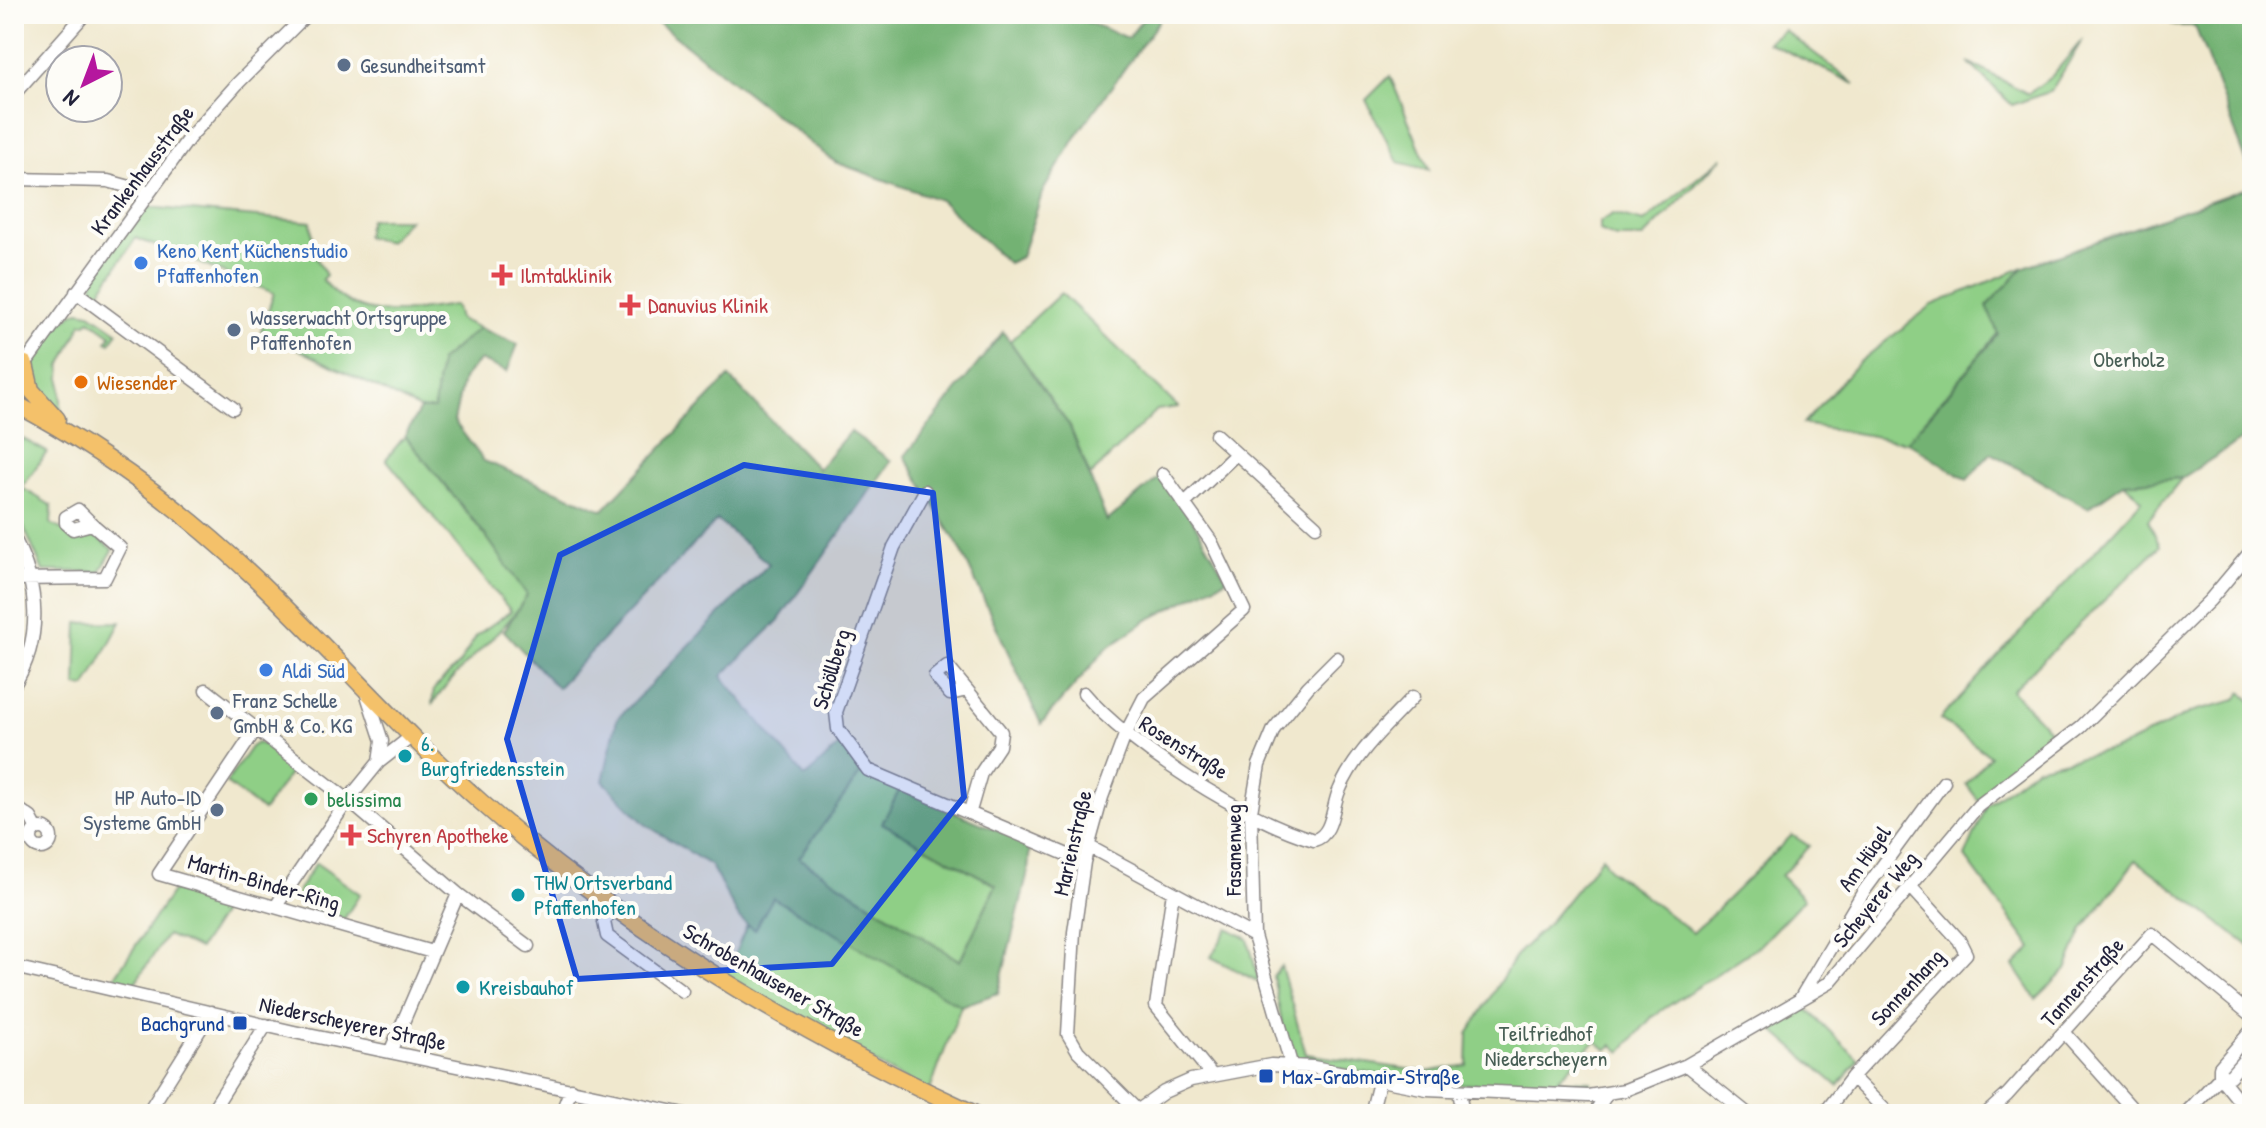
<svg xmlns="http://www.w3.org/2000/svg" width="2266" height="1128" font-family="'Patrick Hand',sans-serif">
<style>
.green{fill:#8fcf86;stroke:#587860;stroke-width:2}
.forest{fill:#73b273;stroke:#4a6a57;stroke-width:2}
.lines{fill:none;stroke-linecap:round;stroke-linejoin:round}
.minor-casing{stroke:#898584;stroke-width:15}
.major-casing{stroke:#898584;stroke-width:19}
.minor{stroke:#fff;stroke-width:12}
.major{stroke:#f4c16a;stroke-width:16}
.marked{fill:#1d4ed8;fill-opacity:0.2;stroke:#1d4ed8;stroke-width:6;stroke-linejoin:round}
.service-dot{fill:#5c6f8a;stroke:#fdfcf7;stroke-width:3}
.shop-dot{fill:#3f7fe0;stroke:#fdfcf7;stroke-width:3}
.health-dot{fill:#e0444e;stroke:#fdfcf7;stroke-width:3}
.food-dot{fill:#e8710a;stroke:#fdfcf7;stroke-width:3}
.culture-dot{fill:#0f9aa8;stroke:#fdfcf7;stroke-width:3}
.leisure-dot{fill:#2e9e5b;stroke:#fdfcf7;stroke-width:3}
.transit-dot{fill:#1a4fb4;stroke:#fdfcf7;stroke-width:3}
.labels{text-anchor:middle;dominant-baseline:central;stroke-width:8;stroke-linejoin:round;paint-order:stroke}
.service-label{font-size:22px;fill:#4e5e75;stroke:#fdfcf7;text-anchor:start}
.street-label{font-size:22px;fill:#22223b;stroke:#fdfcf7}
.shop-label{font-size:22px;fill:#366cbe;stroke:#fdfcf7;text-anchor:start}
.health-label{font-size:22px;fill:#be3a42;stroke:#fdfcf7;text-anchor:start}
.park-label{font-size:22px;fill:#485f55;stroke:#fdfcf7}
.food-label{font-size:22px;fill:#c56008;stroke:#fdfcf7;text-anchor:start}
.culture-label{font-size:22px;fill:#0d838f;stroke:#fdfcf7;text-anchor:start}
.leisure-label{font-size:22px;fill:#27864d;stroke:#fdfcf7;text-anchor:start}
.transit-label{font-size:22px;fill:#164399;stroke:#fdfcf7;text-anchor:end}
</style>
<rect width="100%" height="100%" fill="#fdfcf7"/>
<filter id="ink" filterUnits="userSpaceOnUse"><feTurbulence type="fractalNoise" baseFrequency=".0125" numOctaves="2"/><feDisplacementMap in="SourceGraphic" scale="16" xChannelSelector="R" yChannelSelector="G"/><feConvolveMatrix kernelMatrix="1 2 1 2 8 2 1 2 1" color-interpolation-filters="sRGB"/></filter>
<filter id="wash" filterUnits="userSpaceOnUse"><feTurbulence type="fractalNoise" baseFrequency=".006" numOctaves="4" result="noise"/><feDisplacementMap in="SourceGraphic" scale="32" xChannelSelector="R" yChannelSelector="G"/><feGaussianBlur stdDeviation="1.8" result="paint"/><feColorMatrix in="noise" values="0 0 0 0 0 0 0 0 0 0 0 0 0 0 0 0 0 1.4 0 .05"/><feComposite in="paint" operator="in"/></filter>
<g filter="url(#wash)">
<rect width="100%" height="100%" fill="#f0e8ce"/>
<path class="green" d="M1784 30 1855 84 1767 42Z
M2083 39 2051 91 2012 105 1968 62 2028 94 2052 76Z
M1390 76 1429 170 1398 162 1366 100Z
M1723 157 1643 238H1616L1600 231V222L1613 214 1644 222Z
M147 207 311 222 314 254 326 275 322 279C360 326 402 311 455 305L459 319 479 328 440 361 434 409H420L261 331 274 293 136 238 96 297 92 291 94 278 140 211Z
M369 219H409L388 242 366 237Z
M2024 267 1987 306 1998 333 1907 442 1803 424 1857 364 1932 305Z
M1061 293 1178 407 1157 410 1090 476 1070 427 1010 341Z
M80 311 90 313 118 332 110 343 107 341 111 335 90 320 86 324 82 323 61 366V416C49 405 31 386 33 368 34 354 66 312 80 311Z
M405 436 486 536 528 595C502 636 459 664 432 705L434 689 459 664 477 635 511 611 386 459Z
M23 439 47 452 14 498V440Z
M2182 478 2148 520 2160 546 2012 690 2056 738 1979 801 1966 784 1990 756 1940 719 2142 500 2124 483Z
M24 489 52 506 51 524 81 539 95 535 113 550 100 572 43 571 14 505Z
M121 622 86 687 76 686 78 623Z
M2242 692 2252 702V948L2136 860 2083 929 2066 970 2036 999 2014 966 2032 948 1965 857 1987 805 2036 767 2120 748 2194 711 2237 700Z
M257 743 265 745 294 767 263 811 226 783 251 747Z
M861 773 900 789 883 823 996 885 960 961 798 857Z
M1792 835 1809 846 1781 876 1804 899 1759 946 1653 1016 1621 1052 1613 1045 1607 1050 1596 1041 1557 1080 1590 1081 1591 1089 1435 1083 1295 1062 1284 1034 1273 976 1281 966 1306 1054 1426 1072 1467 1065 1468 1034 1516 955 1547 925 1602 857 1609 869 1693 933Z
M316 863 360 894 344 919 304 907 296 900 298 890Z
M173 890 227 905 199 949 167 935 132 987 112 981Z
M773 897 961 1006 929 1093 724 980 747 925 755 930Z
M1228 928 1248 939 1259 982 1211 957Z
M1805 1007 1859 1060 1838 1086 1769 1027Z"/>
<path class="forest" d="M647 14H1067L1128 38 1143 19 1159 14V21L1081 129 1043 191 1021 257 1008 263 940 200 835 162Z
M2158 14H2252V176L2195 26H2175Z
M2252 186V433L2182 478 2124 483 2088 508 1991 453 1967 480 1907 442 1998 334 1987 306 2024 267Z
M479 328 518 344 507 372 480 360 463 379 454 421 484 461 603 510 729 377 818 469 850 431 891 461 778 621 722 676 805 777 841 744 861 773 799 858 960 961 996 885 882 823 900 789 1030 844 1028 872 998 993 961 1006 773 898 754 930 739 918 711 866 645 824 603 781 617 719 769 564 717 520 557 688 504 631 527 595 486 536 405 436 420 409H434L440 361Z
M1003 332 1070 427 1107 521 1161 476 1182 502 1227 579 1146 621 1107 648 1041 724 961 550 905 456Z"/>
</g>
<g filter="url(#ink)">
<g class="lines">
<g class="minor-casing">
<path id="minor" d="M14 94 85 14
M14 179 108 181 148 192
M76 292 233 408
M14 374 25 364 189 138 238 83 307 14
M14 398 24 367
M1216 435 1316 526
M925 491 894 547 836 712 838 729 868 770 1084 862
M1185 503 1236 454
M78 510 92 524 73 529 66 523V517Z
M14 538C39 586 43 639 14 685
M14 579 105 578 120 548 92 524
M947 666 967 690 950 694 935 676Z
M206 690 348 800 458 894 528 946
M967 690 1001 732 999 746 981 773 970 811
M366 692 382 741 379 762
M1084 693C1128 746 1247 821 1314 840 1333 835 1332 807 1339 791 1354 754 1386 726 1413 697
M256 729 159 874 432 952
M14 806 31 818 37 829
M31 838a10 10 0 1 1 20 0a10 10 0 1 1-20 0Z
M1088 846 1254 936
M1173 892 1156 1006 1211 1074
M276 906 348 800 379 762 412 736
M613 907 604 922 607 936 682 991
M14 967 294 1032 685 1114
M1800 999 1864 891 1944 782
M2252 1030 2220 1067V1077L2230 1076 2252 1051
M2064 1032 2137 1114
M391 1050 458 894
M1291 1064 1254 936 1251 812 1259 765 1274 729 1308 687 1337 658
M1687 1065 1748 1114
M1852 1077 1889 1114
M1459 1091 1463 1114
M147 1114 211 1012
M210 1114 266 1025
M561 1114 571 1089
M1133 1114 1164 1092 1191 1080 1271 1065 1313 1067 1427 1089 1588 1096 1625 1090 1687 1065 1829 983 1978 806 2081 727 2210 600 2252 550
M1141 1114 1078 1051 1068 1034 1074 932 1084 862 1102 797 1125 735 1144 698 1244 610 1211 541 1163 474
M1371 1114 1379 1082
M1594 1114 1606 1095
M1824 1114 1852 1077 1966 954 1959 940 1911 887
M1986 1114 2007 1095 2152 934 2252 1016
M2185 1114 2220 1077 2250 1114"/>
</g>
<g class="major-casing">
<path id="major" d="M25 364 31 390 57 419
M14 403C101 449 181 508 253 576 331 650 401 731 481 802 627 931 798 1033 975 1114"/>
</g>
<use href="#minor" class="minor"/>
<use href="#major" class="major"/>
</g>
</g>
<path class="marked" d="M744 465 933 493 964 797 832 964 577 979 507 739 560 555Z"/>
<g class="service-dot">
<circle cx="344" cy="65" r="8"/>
<circle cx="234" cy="330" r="8"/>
<circle cx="217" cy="713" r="8"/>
<circle cx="217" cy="810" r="8"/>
</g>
<g class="shop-dot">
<circle cx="141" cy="263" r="8"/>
<circle cx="266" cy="670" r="8"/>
</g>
<g class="health-dot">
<path d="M498 263h8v8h8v8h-8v8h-8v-8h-8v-8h8z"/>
<path d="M626 293h8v8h8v8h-8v8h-8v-8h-8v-8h8z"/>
<path d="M347 823h8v8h8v8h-8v8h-8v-8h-8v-8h8z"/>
</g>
<circle class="food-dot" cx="81" cy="382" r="8"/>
<g class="culture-dot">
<circle cx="405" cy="756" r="8"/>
<circle cx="518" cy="895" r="8"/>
<circle cx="463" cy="987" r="8"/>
</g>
<circle class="leisure-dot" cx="311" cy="799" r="8"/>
<g class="transit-dot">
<rect x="232" y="1015" width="16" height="16" rx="4"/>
<rect x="1258" y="1068" width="16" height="16" rx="4"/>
</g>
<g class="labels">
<g class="service-label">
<text x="360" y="65">Gesundheitsamt</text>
<text x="250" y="317">Wasserwacht Ortsgruppe<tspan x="250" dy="25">Pfaffenhofen</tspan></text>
<text x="233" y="700">Franz Schelle<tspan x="233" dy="25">GmbH &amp; Co. KG</tspan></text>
<text x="201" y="797" text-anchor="end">HP Auto-ID<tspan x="201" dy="25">Systeme GmbH</tspan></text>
</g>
<g class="street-label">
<text transform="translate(142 170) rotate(-53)">Krankenhausstraße</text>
<text transform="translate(831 669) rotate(-73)">Schöllberg</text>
<text transform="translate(1184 747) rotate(32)">Rosenstraße</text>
<text transform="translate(1072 843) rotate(-77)">Marienstraße</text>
<text transform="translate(1233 850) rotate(-90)">Fasanenweg</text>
<text transform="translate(1864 858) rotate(-55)">Am Hügel</text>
<text transform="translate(264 882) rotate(16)">Martin-Binder-Ring</text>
<text transform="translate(1875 899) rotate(-50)">Scheyerer Weg</text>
<text transform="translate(774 980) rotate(30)">Schrobenhausener Straße</text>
<text transform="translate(2082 982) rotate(-48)">Tannenstraße</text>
<text transform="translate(1907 987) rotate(-47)">Sonnenhang</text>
<text transform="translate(353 1023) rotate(12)">Niederscheyerer Straße</text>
</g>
<g class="shop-label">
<text x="157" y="250">Keno Kent Küchenstudio<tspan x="157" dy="25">Pfaffenhofen</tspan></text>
<text x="282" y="670">Aldi Süd</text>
</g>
<g class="health-label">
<text x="520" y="275">Ilmtalklinik</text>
<text x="648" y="305">Danuvius Klinik</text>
<text x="367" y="835">Schyren Apotheke</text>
</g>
<g class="park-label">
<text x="2129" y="359">Oberholz</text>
<text x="1546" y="1033">Teilfriedhof<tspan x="1546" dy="25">Niederscheyern</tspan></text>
</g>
<g class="food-label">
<text x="97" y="382">Wiesender</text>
</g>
<g class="culture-label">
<text x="421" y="743">6.<tspan x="421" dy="25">Burgfriedensstein</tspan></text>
<text x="534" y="882">THW Ortsverband<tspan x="534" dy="25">Pfaffenhofen</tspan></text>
<text x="479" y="987">Kreisbauhof</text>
</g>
<g class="leisure-label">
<text x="327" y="799">belissima</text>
</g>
<g class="transit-label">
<text x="224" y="1023">Bachgrund</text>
<text x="1282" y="1076" text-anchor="start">Max-Grabmair-Straße</text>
</g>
</g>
<rect width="2266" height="1128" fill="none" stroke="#fdfcf7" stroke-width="48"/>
<g transform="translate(84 84) rotate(222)"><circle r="38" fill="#fdfcf7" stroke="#a5a5ac" stroke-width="2"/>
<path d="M0-6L14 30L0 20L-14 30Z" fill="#b5179e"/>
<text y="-12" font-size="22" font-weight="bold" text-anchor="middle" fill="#22223b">N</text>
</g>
</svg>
